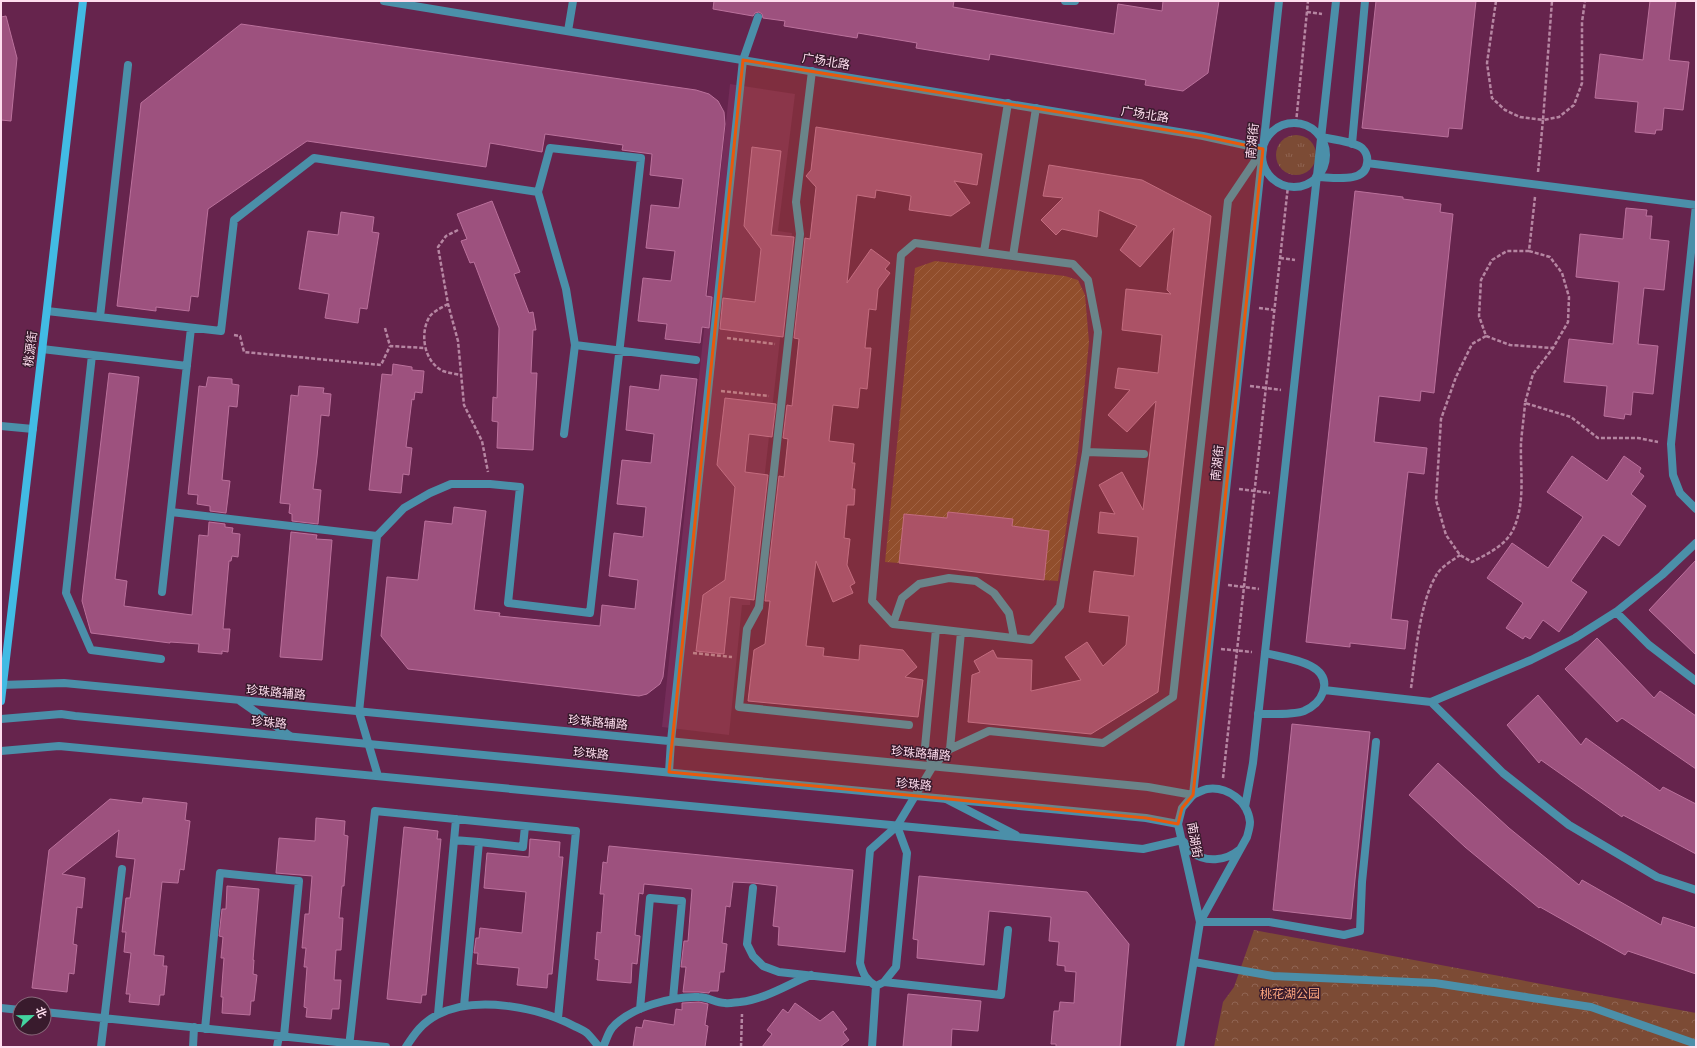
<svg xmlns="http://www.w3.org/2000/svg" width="1697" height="1048" font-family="'Open Sans','Noto Sans SC',sans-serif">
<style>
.built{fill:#752d5a}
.grass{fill:url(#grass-tufts)}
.forest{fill:url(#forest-crowns)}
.garden{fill:url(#garden-furrows)}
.building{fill:#9d517e;stroke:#bb719c}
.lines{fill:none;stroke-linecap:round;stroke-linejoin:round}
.path{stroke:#b686a2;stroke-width:2.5;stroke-dasharray:4 2;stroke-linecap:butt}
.service{stroke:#4b8fa9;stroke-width:8}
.pedestrian{stroke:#4b8fa9;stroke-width:8}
.minor{stroke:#4b8fa9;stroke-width:8}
.tertiary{stroke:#4b8fa9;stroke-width:8}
.secondary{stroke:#42bbe4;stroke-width:8}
.marked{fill:#e8590c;fill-opacity:0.2;stroke:#e8590c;stroke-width:3;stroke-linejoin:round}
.labels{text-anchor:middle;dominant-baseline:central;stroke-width:3;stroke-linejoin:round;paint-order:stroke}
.street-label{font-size:12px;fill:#feddee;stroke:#391b2d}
.park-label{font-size:12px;fill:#fda67f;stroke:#391b2d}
</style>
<defs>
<pattern id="grass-tufts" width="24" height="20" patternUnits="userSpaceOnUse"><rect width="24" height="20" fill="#7c4b35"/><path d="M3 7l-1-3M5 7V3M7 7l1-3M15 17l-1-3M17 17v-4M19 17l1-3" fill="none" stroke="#906453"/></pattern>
<pattern id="forest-crowns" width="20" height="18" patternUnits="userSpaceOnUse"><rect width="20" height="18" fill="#7c4b35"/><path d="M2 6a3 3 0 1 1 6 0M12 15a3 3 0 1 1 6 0" fill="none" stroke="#906453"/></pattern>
<pattern id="garden-furrows" width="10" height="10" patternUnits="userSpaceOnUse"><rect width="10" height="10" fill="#7c4b35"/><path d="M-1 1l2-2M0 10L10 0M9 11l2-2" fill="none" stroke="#906453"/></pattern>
</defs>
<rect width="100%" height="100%" fill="#66244d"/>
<path class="built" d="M730 84 795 94 778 231 792 233 750 605H742L729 735 662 727Z"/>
<path class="grass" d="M1276 155a20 20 0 1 1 40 0a20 20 0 1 1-40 0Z"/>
<path class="forest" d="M1254 930 1696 1013V1047H1214L1223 1002 1234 987Z"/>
<path class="garden" d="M935 261 1065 276 1078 280 1085 295 1089 342 1078 451 1058 581 1044 580 1049 531 1012 526 1013 519 948 512 947 518 905 514 899 563 885 562 915 268Z"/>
<path class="building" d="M714 1H954L953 7 1114 34 1118 4 1162 11 1163 1H1219L1208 73 1183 91 1145 85 1146 80 990 54 989 60 916 48 917 43 858 33 857 38 784 26 785 21 763 18 762 14 759 12 755 13 753 16 713 9Z
M1376 1H1476L1462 129 1449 128 1448 137 1362 128Z
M1650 1H1676L1669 60 1689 62 1683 110 1664 108 1662 130H1656L1655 134 1635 132 1638 102 1595 98 1600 54 1643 60Z
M6 16 17 58 11 121 1 120V17Z
M241 24 696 90 709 94 718 101 724 112 725 124 706 296 712 297 709 328 702 327 700 343 665 339 667 324 638 321 643 278 671 281 675 251 646 248 651 205 679 208 683 179 650 175 652 154 622 150 623 145 545 134 542 152 490 143 486 167 307 141 208 209 198 297 191 296 189 311 156 307V311L117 306 141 103Z
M816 127 982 154 977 185 954 181 970 203 951 216 909 210 911 196 876 190 875 198 857 195 847 283 871 249 890 263 885 269 890 273 878 289 876 310 869 309 865 348H871L867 389 860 388 858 408 833 405 829 441 854 444 852 463H855L852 489H855L854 505H847L844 538 850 539 847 565 855 583 850 586 853 593 833 602 816 561 806 646 824 648 823 656 859 660 860 645 903 650 917 667 905 677 923 680 918 717 748 701 754 650 765 644 770 601H765L779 476 784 477 788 439 783 438 787 405 792 406 799 339 794 338 805 238 810 239 816 187 806 176 811 170Z
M752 147 781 151 771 235 794 237 783 337 720 329 723 298 755 302 761 249 744 226Z
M1049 165 1142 180 1211 216 1158 692 1091 734 968 722 972 675 980 672 974 661 993 650 997 658 1032 660 1031 691 1081 680 1065 657 1087 642 1103 666 1126 645 1129 616 1089 612 1094 571 1134 576 1138 537 1098 533 1100 512 1115 514 1099 485 1122 472 1143 510 1156 401 1127 432 1108 415 1130 390 1115 388 1118 368 1158 373 1162 335 1122 330 1126 289 1171 294 1167 290 1174 228 1140 267 1120 250 1137 226 1099 210 1097 237 1062 229 1056 235 1041 220 1063 198 1043 196Z
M1355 191 1403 197V199L1441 204 1440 212 1453 214 1434 393 1421 391 1420 401 1379 396 1374 442 1427 448 1424 474 1408 472 1391 619 1408 621 1405 649 1350 643V647L1306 642Z
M492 201 520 272 514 274 529 313 533 312 536 330H533L531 373H537L533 450 497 448 498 422 492 421 493 397 497 398 499 328 474 262 470 263 461 241 467 239 457 214Z
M1626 208 1647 210 1646 216H1652L1650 239 1669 241 1664 290 1644 288 1638 344 1658 346 1653 394 1633 392 1631 415 1625 414 1624 419 1604 416 1607 386 1564 382 1569 339 1613 344 1619 282 1576 277 1580 234 1623 239Z
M341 212 374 217 372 232 379 233 367 309 360 308 358 323 325 318 329 294 299 289 308 231 338 235Z
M393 364 412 367V370L424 371 422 393 415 392 414 400 412 399 406 447 412 448 409 475 403 474 401 493 369 490 382 374 392 375Z
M109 373 139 377 115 579 127 581 124 606 192 615 199 535 208 536 209 522 225 524V527L233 528 232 533 240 534 238 557 232 556 231 561H229L223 629H230L228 652 222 651V654L198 652 199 644 170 642V643L91 633 82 601Z
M661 375 697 379 663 677 660 684 647 694 639 696 408 669 381 636 387 577 418 580 425 521 452 524 454 507 486 511 474 610 500 613 499 616 600 626 602 605 635 609 638 580 609 576 614 533 643 537 646 507 617 504 622 460 651 463 654 434 626 430 630 386 659 390Z
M208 377 232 379V384L239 385 237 407 229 406 225 448 222 480 230 481 226 513 210 511V506L197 504 198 495 188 494 199 386 206 387Z
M299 386 324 388 323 393 331 394 329 416 321 415 317 457 313 489 321 490 318 524 292 521V514L289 513 290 504 280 503 291 395 298 396Z
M725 398 776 404 772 437 749 434 745 472 768 475 754 600 730 597 724 654 696 651 703 595 725 580 735 487 717 465Z
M1572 456 1607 481 1624 456 1641 468 1639 472 1644 476 1631 494 1646 506 1619 546 1603 535 1571 581 1587 592 1559 632 1543 620 1530 639 1525 636 1523 639 1506 628 1523 603 1487 578 1512 543 1548 568 1583 517 1547 492Z
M948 512 1013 519 1012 526 1049 531 1044 580 899 563 904 514 947 518Z
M291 532 317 535 316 539 332 540 322 660 280 657Z
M1696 560V655L1649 610Z
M1597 638 1654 698 1660 691 1696 716V769L1622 718 1617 722 1565 669Z
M1538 695 1581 745 1586 738 1660 791 1663 787 1696 804V854L1623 815 1622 817 1541 760 1539 763 1507 725Z
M1292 724 1370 732 1351 919 1273 910Z
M1438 763 1509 828 1579 885 1582 880 1661 925 1663 917 1696 928V974L1628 951 1625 955 1540 907 1539 908 1465 847 1409 795Z
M143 798 187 803 185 820 190 821 184 870 180 869 178 883 162 882 154 955 164 956 163 966H167L164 995H160L159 1005 129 1002 130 994H126L131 953 124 952 126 932H122L126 898H130L135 859 116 857 119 830 62 874 85 878 82 908 77 907 73 944 77 945 74 974 69 973 67 992 32 988 49 850 110 799 142 803Z
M316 818 345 821 344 835 348 836 344 886H342L339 918H343L341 950H336L334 980H341L339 1009H332L331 1019 306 1017 307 1008 304 1007 307 967H304L306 948H302L305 914H309L312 876 276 873 279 838 315 841Z
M404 827 438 831 437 839H441L426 995H422L421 1003 387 999Z
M530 839 560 842 559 857H563L552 974H548L547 988 517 985 519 968 477 964 478 953H474L476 938H479L480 928 522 933 526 892 484 888 486 864 487 853 529 857Z
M609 846 853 870 845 952 778 945 779 927 773 926 777 886 753 883 733 882 730 907 726 906 722 943 727 944 724 972H720L718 991H710L709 993 699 992H683L686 967H681L684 941H688L692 889 644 884 643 894 639 893 635 935 640 936 637 964 632 963 631 983 597 980 599 960 595 959 597 932 601 933 604 894H600L603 862 607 863Z
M919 876 1087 892 1129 944 1120 1047H1056V1044H1051L1054 1011H1059L1060 1002 1074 1003 1076 972 1065 971V966L1057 965 1059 942 1049 941 1051 917 989 911 984 965 917 958 918 940 913 939Z
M227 886 259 889 253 960H254L253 974 257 975 254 1001H251L250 1015 222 1013 223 997H221L224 958H221L223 937 219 936 222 909H226Z
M908 994 981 1001 978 1031 952 1029 951 1047H903Z
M699 1002 708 1004 705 1025 708 1026 705 1047H633L636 1027 642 1028 644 1020 674 1025 676 1009 682 1010V1003Z
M795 1003 820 1021 833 1011 847 1029 843 1032 849 1040 840 1047H762L772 1034 767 1030 783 1009 788 1013Z"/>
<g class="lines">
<path class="path" d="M1496 1 1487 63 1492 98 1505 110 1520 117 1543 120 1552 1
M1307 12 1322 14
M1296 123 1308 1
M1538 172 1543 120 1559 117 1574 105 1582 83V22L1585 1
M1535 197 1529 251H1507L1492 260 1481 280 1479 316 1486 336 1510 345 1553 348
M458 230 446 236 438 247 448 304 458 341 464 405 482 441 488 472
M1529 251 1550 257 1562 273 1569 297 1568 322 1553 348 1533 374 1525 403 1571 417 1598 438H1638L1658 442
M1280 258 1295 260
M448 304C443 307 434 311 430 316 419 333 424 362 443 371 449 373 456 374 461 375
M1259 308 1274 310
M385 328 390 346 425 348
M234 335 240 336 244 352 381 365 390 346
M1486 336 1472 344 1456 377 1441 419 1436 500 1446 535 1460 555 1472 562C1487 554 1505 546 1513 530 1526 502 1520 473 1521 443 1522 430 1524 417 1525 403
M727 338 775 344
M1250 386 1281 390
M721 391 769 396
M1239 489 1270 493
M1228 585 1259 589
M1221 649 1252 652
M693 653 732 657
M1411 688C1416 654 1419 603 1437 574 1441 567 1453 560 1460 555
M1223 778 1288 186
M741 1047 742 1014"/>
<path class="service" d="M1065 1H1075
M568 31 573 1
M743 60 758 17
M1352 144 1365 1
M1367 163 1696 205
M1316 177C1331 177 1366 184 1367 163 1368 158 1366 152 1362 148 1355 142 1331 139 1321 137
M1696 205 1671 444 1673 475 1680 493 1696 509
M915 243 1073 264 1088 280 1098 332 1086 452 1060 606 1031 640 893 624 872 601 901 255Z
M984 252 1008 103
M1013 256 1036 108
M47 311 221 331 234 220 314 158 538 192
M100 317 128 65
M575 345 696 360
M42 349 187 366
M92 355 66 593 91 650 161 659
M1 426 33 429
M1086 452 1144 454
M171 512 377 536 359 712
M377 536 404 508 430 493 451 484H490L520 487 508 603 590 613 641 158 550 148 538 192 566 289 575 345 564 434
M162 592 191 328
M759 607 747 629 739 707 909 725
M1616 612 1649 645 1696 681
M893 624 902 598 919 584 949 578 976 581 994 593 1009 613 1014 638
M1324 690 1431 702 1531 660 1575 638 1616 612 1662 575 1696 543
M1431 702 1503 773 1569 825 1657 877 1696 890
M1258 714C1269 714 1294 715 1304 711 1313 707 1320 701 1323 692 1333 662 1283 658 1265 653
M950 749 989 731 1103 743 1173 697 1228 201 1263 149
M933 766 925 747 936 629
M897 826 907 853 896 967 884 982 876 986C866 980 863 974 860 963L870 850Z
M897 826 933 766 950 749 961 632
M454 840 479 842 464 1006
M479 842 523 847 525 826
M753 888 747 944 753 956 763 966 779 972 868 982
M1200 922H1269L1344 935 1360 931 1362 882 1376 742
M884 982 1001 995 1008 930
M1 1008 20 1010
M640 1009 650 898 682 901 673 999
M44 1012 386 1047
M438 1014 456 819
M205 1029 220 873 299 881 284 1036
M101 1047 122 869
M193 1047 194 1027
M277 1047 279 1036
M349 1047 375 811 576 831 558 1018
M406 1047C415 1033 422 1023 437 1015 475 995 538 1007 574 1026 578 1028 583 1030 587 1033 591 1037 595 1042 599 1047
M603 1047C606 1041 608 1033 612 1028 630 1007 673 996 699 997 708 997 716 1003 725 1003 730 1004 736 1002 740 1002 766 999 788 984 811 975
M872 1047 876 986"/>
<path class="pedestrian" d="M759 607 800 234 796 202 812 71
M671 741 743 60"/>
<path class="minor" d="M384 1 1203 136 1263 149
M1262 155a32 32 0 1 1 64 0a32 32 0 1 1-64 0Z
M1 685 64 683 1148 787 1193 795
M240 701 290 736
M359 712 378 776
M1 751 59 746 1143 849 1182 840
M669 772 671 741
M946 799 1016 835
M1245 807 1253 763 1336 1
M1184 842C1186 845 1189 849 1192 852 1205 863 1226 861 1239 850
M1200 922 1178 824 1182 808 1193 795 1279 1
M1194 962 1273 976 1435 983 1591 1007 1696 1044
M1180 1047 1200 922 1247 837C1248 833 1250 827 1250 822 1248 801 1227 786 1207 789 1202 790 1197 793 1193 795"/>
<path class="tertiary" d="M1 719 61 714 75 716 1146 818 1178 824"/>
<path class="secondary" d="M1 701 83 1"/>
</g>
<path class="marked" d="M743 60 1203 136 1263 149 1193 795 1182 808 1178 824 1146 818 669 772Z"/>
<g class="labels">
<g class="street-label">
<text transform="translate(826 61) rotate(9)">广场北路</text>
<text transform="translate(1145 114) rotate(9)">广场北路</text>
<text transform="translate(1252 141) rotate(-84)">南湖街</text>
<text transform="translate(30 349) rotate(-83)">桃源街</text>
<text transform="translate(1217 463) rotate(-84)">南湖街</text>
<text transform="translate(276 692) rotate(5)">珍珠路辅路</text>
<text transform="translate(269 722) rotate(5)">珍珠路</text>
<text transform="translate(598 722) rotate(5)">珍珠路辅路</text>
<text transform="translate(591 753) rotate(5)">珍珠路</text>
<text transform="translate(921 753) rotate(5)">珍珠路辅路</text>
<text transform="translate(914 784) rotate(5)">珍珠路</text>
<text transform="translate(1195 840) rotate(80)">南湖街</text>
</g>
<g class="park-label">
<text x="1290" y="993">桃花湖公园</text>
</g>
</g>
<rect width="1697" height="1048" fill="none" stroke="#feddee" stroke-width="4"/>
<g transform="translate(32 1016) rotate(68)"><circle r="19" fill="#391b2d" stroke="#88697a"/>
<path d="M0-3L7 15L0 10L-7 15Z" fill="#43d4a0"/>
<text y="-6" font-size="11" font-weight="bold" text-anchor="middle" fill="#feddee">北</text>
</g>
</svg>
